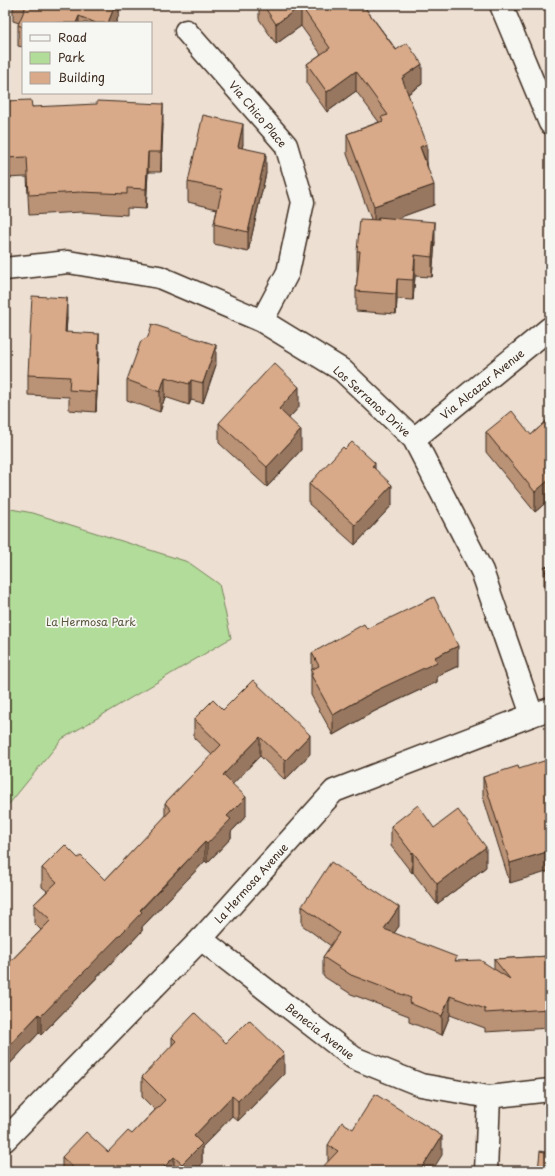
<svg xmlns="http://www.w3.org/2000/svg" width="555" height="1176" font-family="'Playpen Sans',sans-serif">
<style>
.green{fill:#b2dc99;stroke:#76835c}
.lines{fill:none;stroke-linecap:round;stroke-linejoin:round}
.street-casing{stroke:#3b2a1e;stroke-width:25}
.secondary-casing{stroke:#3b2a1e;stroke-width:25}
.street{stroke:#f6f6f2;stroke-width:22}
.secondary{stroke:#f6f6f2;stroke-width:22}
.wall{fill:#ba9276;stroke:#3b2a1e}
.shaded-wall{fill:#977760;stroke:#3b2a1e}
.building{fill:#d8aa89;stroke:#3b2a1e}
.labels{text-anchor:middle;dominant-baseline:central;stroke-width:3.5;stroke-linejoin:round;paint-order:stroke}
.street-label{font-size:11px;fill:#3b2a1e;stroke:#f6f6f2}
.park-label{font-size:11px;fill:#59563d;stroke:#f6f6f2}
</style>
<rect width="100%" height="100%" fill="#eddfd2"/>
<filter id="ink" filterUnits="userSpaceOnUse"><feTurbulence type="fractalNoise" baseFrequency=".025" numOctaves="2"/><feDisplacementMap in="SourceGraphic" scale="8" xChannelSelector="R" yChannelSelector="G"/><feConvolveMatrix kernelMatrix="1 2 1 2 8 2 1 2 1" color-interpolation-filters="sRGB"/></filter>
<g filter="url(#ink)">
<path class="green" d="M5 508 33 513 188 562 219 584 231 638 62 739 5 809Z"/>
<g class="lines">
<g class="street-casing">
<path id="street" d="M501 5 550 123
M186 31 286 145 303 202 288 272 262 321
M5 269 68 262 159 277 262 321 342 370 414 439 482 571 532 715
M414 439 550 328
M201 939 354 1058 421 1085 489 1097 550 1090
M486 1171 489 1097"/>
</g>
<g class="secondary-casing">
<path id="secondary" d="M5 1140 201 939 334 791 532 715 550 709"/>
</g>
<use href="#street" class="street"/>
<use href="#secondary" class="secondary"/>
</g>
<path class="wall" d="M13 5H119V14L116 23H23V47L18 46V25L19 23 13 21Z
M259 5H363L422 84 408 94 427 163 434 205 397 218 435 242 432 277 415 276 413 300 397 299 396 314 356 311V291L358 271H357V251L371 219 347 154V134L379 122 356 91 327 112 307 84V64L321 54 301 26 276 44 259 19Z
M5 101 32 107 163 124 161 172H148L146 209 127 208V215L81 212 29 215 27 177 5 178Z
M243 144 242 148 266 173 248 252 214 244V224L217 209 188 202V182Z
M67 318 66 332 99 354 96 412 69 410V397L28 395V375Z
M216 365 203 403 191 400 189 405 165 397 160 412 127 400V380Z
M299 407 289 418 301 450 267 487 219 443V423Z
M550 418V499L535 512 486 452V432L531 435Z
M345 449 375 469 392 505 355 545 309 504V484Z
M550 566V605L544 588V567Z
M367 629 458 666 437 676V682L375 711 333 735 311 695V670H312V653Z
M223 710 310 754 285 780 260 756 232 784 246 816 231 832V838L207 863 205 861 142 927V931L123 951 41 1035 39 1033 5 1069V967L41 930 34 923V904L47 891 42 887V868L78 858 105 880 165 817V803L212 755 194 738V719Z
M519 769 510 883 483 797V777Z
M391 826 434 828 486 867 437 904 413 872 412 873 391 846Z
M302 906 399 926 394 933 457 961 494 969V959L550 956V1028L485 1032V1028L450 1015 442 1035 409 1022V1016L351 994 323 976V957L331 946 302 925Z
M172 1037 226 1043 284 1074 238 1121 232 1116 202 1147V1164L195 1171H62V1157L108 1152 132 1134 155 1110 142 1097V1077L172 1046Z
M353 1129 442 1155 328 1162V1145Z"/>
<path class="shaded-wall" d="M115 5H119V14L116 23H108Z
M301 6V26L276 44V24Z
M79 16V23H76Z
M422 64V84L402 98V78Z
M356 71V91L327 112V92Z
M163 104V124L161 172V152Z
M243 124V144L238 167V147Z
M427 144V164L420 147Z
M148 152V172L146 209V189Z
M266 153V173L248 252V232Z
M434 185V205L379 225V220L378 217V225L374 227V206Z
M435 222V242L432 277V257Z
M415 255V276L413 300V280Z
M397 279V299L396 314V294Z
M67 298V318L65 352V332Z
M99 334V354L96 412V392Z
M216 345V365L203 403V383Z
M165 377V397L160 412V392Z
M191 380V400L189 405V384Z
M299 387V407L279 429V409Z
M301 430V450L267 487V467Z
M375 463V483L372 466Z
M550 479V499L535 512V492Z
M392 485V505L355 545V525Z
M458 646V666L437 676V682L375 711 333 735V715L435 657Z
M310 735V754L285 780V761Z
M260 737V756L223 794V775Z
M246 797V816L231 832V838L207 863V844L227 816Z
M205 842V861L142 927V931L41 1035V1016Z
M486 847V867L437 904V884Z
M550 851V871L510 883V863Z
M413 852V872L412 873V853Z
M399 907V926L384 948V929Z
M450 996V1015L442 1035V1016Z
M39 1014V1033L5 1069V1050Z
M284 1054V1074L238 1121V1101Z
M232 1096V1116L202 1147V1164L195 1171H182V1164L194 1136Z
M442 1136V1155L432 1171H421V1169Z
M174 1157V1171H160Z"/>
<path class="building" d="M23 5H115L108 23H96L79 16 76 23H23V27L18 25 26 6Z
M263 5H363L396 50 407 43 422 64 402 78 427 144 420 147 434 185 374 206 347 134 383 121 381 117 388 115 356 71 327 92 307 64 330 48 301 6 276 24Z
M31 100 32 107 97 104V101L163 104 161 152H148L146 189 127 188V194L81 192 29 195 27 157 5 158V101Z
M203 115 243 124 238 147 266 153 248 232 214 224 222 189 188 182Z
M378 217 435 222 432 257 415 255 413 280 397 279 396 294 356 291 360 251H357L360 219 379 220Z
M32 296 67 298 65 332 99 334 96 392 69 390 70 377 28 375Z
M152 324 216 345 203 383 191 380 189 384 165 377 160 392 127 380 141 341 148 337Z
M274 363 299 387 279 409 301 430 267 467 219 423Z
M512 411 531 435 550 418V479L535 492 486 432Z
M352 442 375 463 372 466 392 485 355 525 309 484 343 447 345 449Z
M550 566V585L544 567Z
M434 597 458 646 435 657 437 662 375 691 333 715 311 675 313 674 311 670 319 666 312 653 364 624 367 629Z
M253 680 310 735 285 761 260 737 223 775 246 797 227 816 231 819 207 844 205 842 140 910 142 912 123 932 41 1016 39 1014 5 1050V967L51 920 34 904 57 882 42 868 65 845 78 858 81 856 105 880 171 810 165 803 221 745 194 719 213 700 223 710Z
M550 759V851L510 863 483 777 518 766 519 769Z
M418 805 434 828 458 810 486 847 437 884 413 852 412 853 391 826Z
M331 862 399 907 384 929 457 957 455 961 480 960 510 979 494 959 550 956V1009L485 1013V1009L450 996 442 1016 409 1003 411 998 351 975 323 957 339 933 302 906Z
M195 1013 226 1043 249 1020 284 1054 238 1101 232 1096 194 1136 202 1144 182 1164 174 1157 160 1171H77L62 1157 86 1132 108 1152 128 1131 132 1134 165 1100 142 1077 176 1041 172 1037Z
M375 1094 442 1136 421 1169 425 1171H319L338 1151 328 1145 342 1122 353 1129Z
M540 1151 550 1153V1171H538Z"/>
</g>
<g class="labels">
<g class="street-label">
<text transform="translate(258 114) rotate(50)">Via Chico Place</text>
<text transform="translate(482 384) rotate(-39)">Via Alcazar Avenue</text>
<text transform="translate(372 401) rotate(42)">Los Serranos Drive</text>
<text transform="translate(251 883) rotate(-48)">La Hermosa Avenue</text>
<text transform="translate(320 1031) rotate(38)">Benecia Avenue</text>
</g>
<g class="park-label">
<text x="91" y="621">La Hermosa Park</text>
</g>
</g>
<rect width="555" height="1176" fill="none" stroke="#f6f6f2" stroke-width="20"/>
<rect x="10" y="10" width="535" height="1156" fill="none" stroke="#3b2a1e" stroke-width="1.5" filter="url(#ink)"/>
<rect x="22" y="22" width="130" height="72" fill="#f6f6f2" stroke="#aba49d"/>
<rect x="30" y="35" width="20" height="6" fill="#f6f6f2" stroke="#aba49d"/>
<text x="58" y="42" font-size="12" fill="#3b2a1e">Road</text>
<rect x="30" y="52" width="20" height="12" fill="#b2dc99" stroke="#aba49d"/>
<text x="58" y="62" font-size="12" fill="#3b2a1e">Park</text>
<rect x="30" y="72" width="20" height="12" fill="#d8aa89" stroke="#aba49d"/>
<text x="58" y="82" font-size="12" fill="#3b2a1e">Building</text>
</svg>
